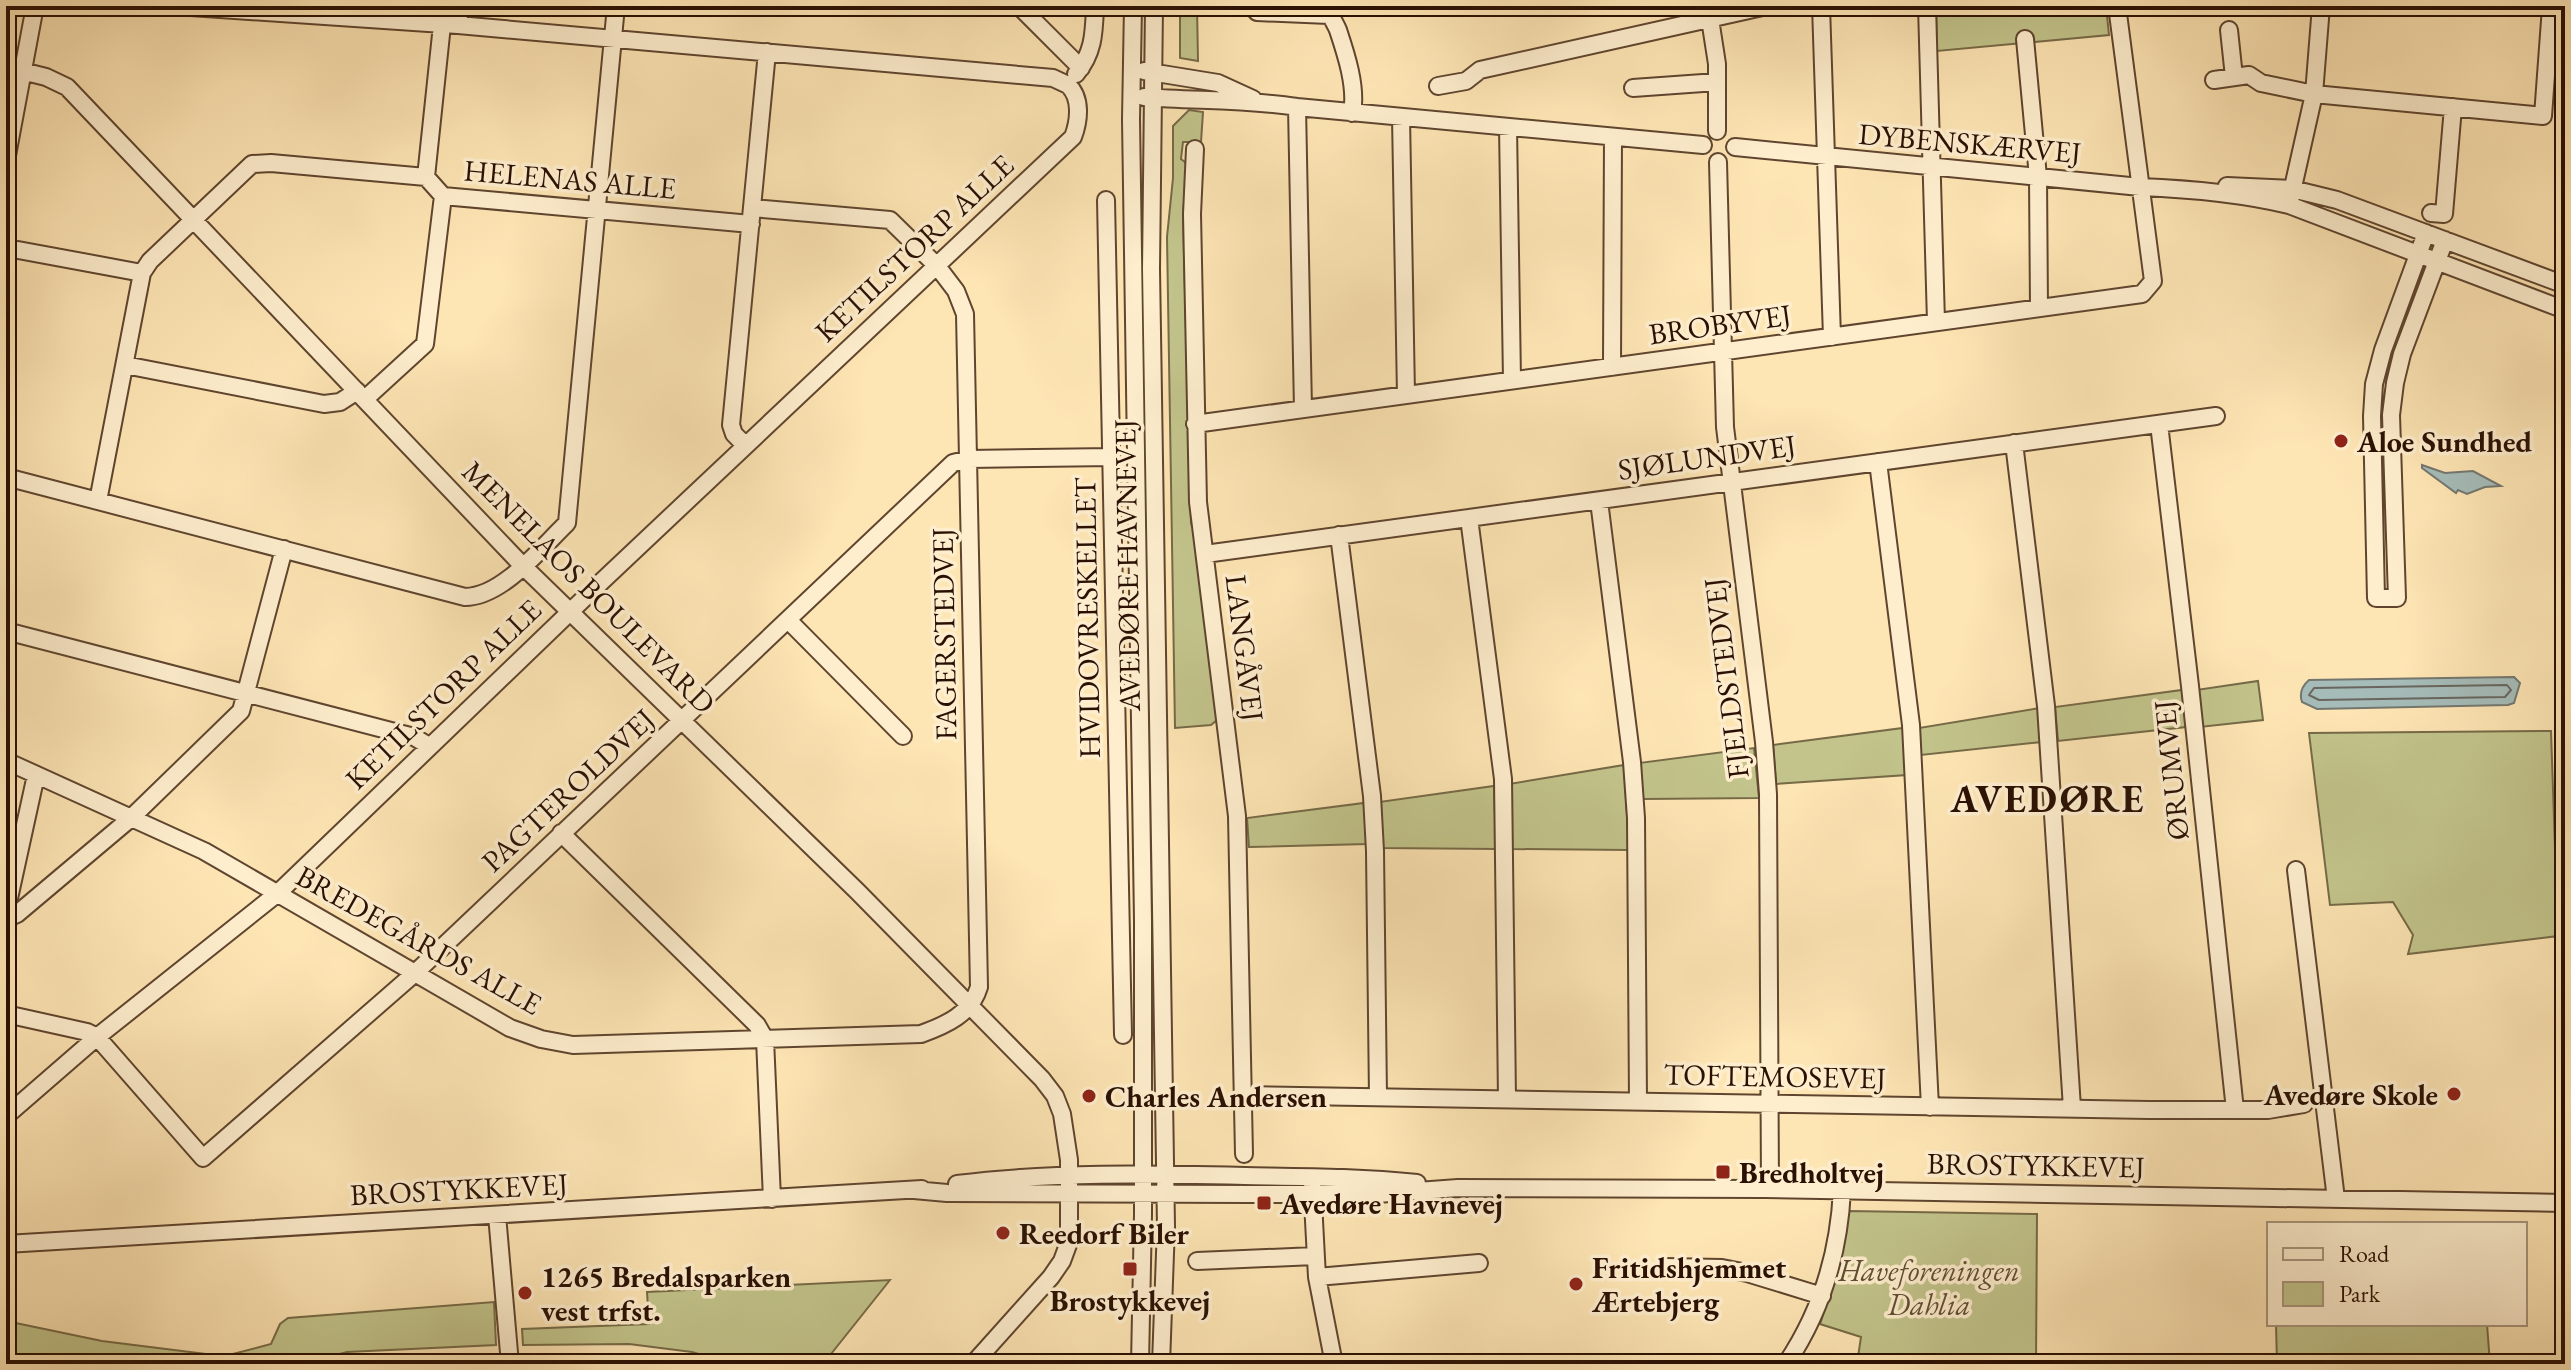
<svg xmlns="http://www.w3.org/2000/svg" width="2571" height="1370" font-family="'EB Garamond',serif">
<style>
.green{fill:#c2c48b;stroke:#766a47;stroke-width:2}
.water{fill:#a5bcb9;stroke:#747770;stroke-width:2}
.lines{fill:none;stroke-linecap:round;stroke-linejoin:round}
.shore{stroke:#68665e;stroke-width:2}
.minor-casing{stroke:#5f452f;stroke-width:20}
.minor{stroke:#feeece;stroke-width:16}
.poi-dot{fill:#8f2418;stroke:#feeece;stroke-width:3}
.labels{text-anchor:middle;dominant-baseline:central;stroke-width:7;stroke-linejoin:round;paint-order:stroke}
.street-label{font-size:30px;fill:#2a1003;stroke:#feeece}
.poi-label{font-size:30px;font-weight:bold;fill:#2a1003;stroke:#feeece;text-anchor:start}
.park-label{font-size:30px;font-style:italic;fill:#5f4f33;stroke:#feeece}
.district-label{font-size:38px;font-weight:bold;letter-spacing:2px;fill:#2a1003;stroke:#feeece}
</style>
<rect width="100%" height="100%" fill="#fee5b4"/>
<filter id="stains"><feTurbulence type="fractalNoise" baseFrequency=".0025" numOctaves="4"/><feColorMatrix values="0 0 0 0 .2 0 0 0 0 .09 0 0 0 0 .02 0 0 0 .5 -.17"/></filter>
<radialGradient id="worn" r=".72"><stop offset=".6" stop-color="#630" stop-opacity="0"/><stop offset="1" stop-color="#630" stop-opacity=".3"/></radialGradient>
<path class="green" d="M1180 6H1197L1198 61 1180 58Z
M1936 6H2106L2109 35 1937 51Z
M1189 110 1203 112 1201 142H1183L1181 159 1185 162 1187 168 1183 214 1191 523 1194 531 1217 720 1211 725 1175 728 1167 237 1173 178V126Z
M2258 681 2263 720 2200 727 2196 690Z
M2182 690 2186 727 2058 741 2055 707Z
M2040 708 2042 742 1921 755 1919 728Z
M1903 728 1907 775 1776 784 1773 745Z
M2551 731 2558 936 2408 954 2413 935 2393 902 2330 905 2309 733Z
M1754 748 1759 798 1643 799 1639 763Z
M1624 765 1629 850 1511 849 1509 784Z
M1494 786 1496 849 1382 848 1379 802Z
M1364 803 1367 844 1249 847 1247 818Z
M1849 1211 2037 1214 2036 1364H1857L1861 1337 1820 1324 1840 1263Z
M890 1280 823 1364H732L692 1352 629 1344 523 1345 522 1329 649 1324 647 1292Z
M494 1302 496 1345 347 1352 302 1364H21L6 1359V1321L102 1341 206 1354 229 1355 271 1344 280 1324 288 1318Z
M2276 1324H2487L2490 1364H2277Z"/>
<path class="water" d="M2422 465 2445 473 2473 471 2501 486 2485 487 2467 494 2458 490 2456 493 2422 468Z
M2514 677 2520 683 2514 703 2508 705 2317 709 2302 702C2299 693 2302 686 2309 680Z"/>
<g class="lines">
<path class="shore" d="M2507 685 2511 690 2505 697 2319 700 2309 695 2314 688Z"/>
<g class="minor-casing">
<path id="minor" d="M176 6 458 25 1053 78 1068 85
M1019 6 1081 68
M1133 6 1131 119 1143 921V1214L1140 1364
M1154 6 1151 269 1166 1226 1161 1364
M1252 6 1257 12 1329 15
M1330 6C1329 17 1334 20 1338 30 1346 54 1357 87 1352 113
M1708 6 1717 64V131
M1821 6 1832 337
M1927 6 1936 322
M458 25 460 6
M2229 30 2234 77
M2025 39 2038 177 2039 308
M22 71 46 77 67 87 522 565 857 891 1042 1079 1055 1096 1062 1114 1069 1160V1242L1062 1261 1051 1277 973 1364
M1144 71 1218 83 1253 99
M1076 74C1094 53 1094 32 1095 6
M2214 80 2249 75 2261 83 2314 94 2321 6
M1438 86 1466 81 1480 70 1767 6
M1633 88 1717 82
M1144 97C1195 101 1246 99 1297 107L1703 145
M1297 107 1303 409
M1401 117 1406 395
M1508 127 1512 380
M1735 147 2140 187C2191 189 2239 193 2289 205L2565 310
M1195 149 1192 214 1198 502 1237 816 1244 1154
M6 161 35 6
M1718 162 1725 427 1764 742 1768 794 1770 1189
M426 177 442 25
M2227 186 2292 189 2337 200 2565 285
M1106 200 1123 1035
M2289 205 2314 94 2543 116 2551 7 2543 6
M2431 213 2444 214 2453 107
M2426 233 2383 350 2374 384 2372 416 2376 598H2397L2391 415 2395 383 2402 354 2445 240
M18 250 142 273
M125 365 324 404 340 402 357 391
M1612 367 1613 137
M366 398 425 344 443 196
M1195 424 2142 294 2153 281 2117 6
M2159 424 2190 686 2235 1110
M2014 443 2046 706 2072 1108
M745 445 734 434 731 425 767 52
M1878 462 1911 725 1930 1107
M6 477 465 597C502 597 541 548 567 523L616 6
M98 501 142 273 150 261 252 164 271 163 426 177 443 196 751 224
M1599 501 1632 762 1636 818 1638 1101
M1469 518 1503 779 1507 1099
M1339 535 1372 796 1375 851 1378 1097
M1205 554 2216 416
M788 620 903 736
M6 631 414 737 429 746
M6 761 204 851 510 1028 541 1039 573 1045 921 1034C946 1025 971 1014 979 987L965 314 956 291 937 266 890 220 752 208
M561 833 757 1025 765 1039 772 1199
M2296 870 2336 1199
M6 912 36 775
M6 919 17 914 131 818 241 711 284 549
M6 1014 87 1032 97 1037 203 1158 415 973 953 463 969 459 1112 457
M1244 1095 2149 1110H2268L2304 1104
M6 1116 97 1037 278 893 599 584 1073 137C1079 121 1082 98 1068 85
M1312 1183 1317 1277 1334 1364
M957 1184C1053 1172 1149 1174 1245 1176 1303 1177 1360 1177 1417 1183
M914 1190 947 1193 1252 1194H1377L1458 1188 1765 1189 2565 1203
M497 1215 510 1364
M6 1244 922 1189
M1197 1261 1315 1256
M1664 1267 1722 1268 1747 1273 1822 1296
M1317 1277 1479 1263
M1786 1364C1821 1312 1839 1253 1842 1190"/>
</g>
<use href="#minor" class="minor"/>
</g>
<g class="poi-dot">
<circle cx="2341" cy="441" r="8"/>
<circle cx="2454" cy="1094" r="8"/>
<circle cx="1089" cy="1096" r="8"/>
<rect x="1715" y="1164" width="16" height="16" rx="4"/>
<rect x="1256" y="1195" width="16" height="16" rx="4"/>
<circle cx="1003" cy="1233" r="8"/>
<rect x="1122" y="1261" width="16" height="16" rx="4"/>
<circle cx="1576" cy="1284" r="8"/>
<circle cx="525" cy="1293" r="8"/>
</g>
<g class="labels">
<g class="street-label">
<text transform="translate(1970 143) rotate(5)">DYBENSKÆRVEJ</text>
<text transform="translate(570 179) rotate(5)">HELENAS ALLE</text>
<text transform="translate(914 248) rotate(-43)">KETILSTORP ALLE</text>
<text transform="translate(1720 324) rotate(-8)">BROBYVEJ</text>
<text transform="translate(1707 457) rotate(-8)">SJØLUNDVEJ</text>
<text transform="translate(1127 565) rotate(-91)">AVEDØRE HAVNEVEJ</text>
<text transform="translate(589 587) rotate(45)">MENELAOS BOULEVARD</text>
<text transform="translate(1087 618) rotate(-91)">HVIDOVRESKELLET</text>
<text transform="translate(944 634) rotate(-91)">FAGERSTEDVEJ</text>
<text transform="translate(1245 648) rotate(83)">LANGÅVEJ</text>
<text transform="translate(1726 678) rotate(-97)">FJELDSTEDVEJ</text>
<text transform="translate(443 694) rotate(-44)">KETILSTORP ALLE</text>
<text transform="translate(2171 770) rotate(-96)">ØRUMVEJ</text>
<text transform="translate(568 790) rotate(-43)">PAGTEROLDVEJ</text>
<text transform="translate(419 940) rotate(29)">BREDEGÅRDS ALLE</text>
<text transform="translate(1775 1076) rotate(1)">TOFTEMOSEVEJ</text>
<text transform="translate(2036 1165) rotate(1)">BROSTYKKEVEJ</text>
<text transform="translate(459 1189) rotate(-3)">BROSTYKKEVEJ</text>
</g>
<g class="poi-label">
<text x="2357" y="441">Aloe Sundhed</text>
<text x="2438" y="1094" text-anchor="end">Avedøre Skole</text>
<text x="1105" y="1096">Charles Andersen</text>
<text x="1739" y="1172">Bredholtvej</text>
<text x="1280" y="1203">Avedøre Havnevej</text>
<text x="1019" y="1233">Reedorf Biler</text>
<text x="1592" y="1267">Fritidshjemmet<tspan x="1592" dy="34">Ærtebjerg</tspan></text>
<text x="541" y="1276">1265 Bredalsparken<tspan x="541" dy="34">vest trfst.</tspan></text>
<text x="1130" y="1300" text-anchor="middle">Brostykkevej</text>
</g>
<g class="park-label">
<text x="1929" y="1270">Haveforeningen<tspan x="1929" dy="34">Dahlia</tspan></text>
</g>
<g class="district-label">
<text x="2048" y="798">AVEDØRE</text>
</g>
</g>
<rect width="2571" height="1370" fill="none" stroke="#fee5b4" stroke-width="32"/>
<rect x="8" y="8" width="2555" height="1354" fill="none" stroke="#2a1003" stroke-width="4"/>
<rect x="16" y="16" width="2539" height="1338" fill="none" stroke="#2a1003" stroke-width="2"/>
<rect x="2267" y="1222" width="260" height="104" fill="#feeece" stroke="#a9957d" stroke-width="2"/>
<rect x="2283" y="1248" width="40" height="12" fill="#feeece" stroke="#a9957d" stroke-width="2"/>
<text x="2339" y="1262" font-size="24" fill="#2a1003">Road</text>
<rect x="2283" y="1282" width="40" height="24" fill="#c2c48b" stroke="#a9957d" stroke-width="2"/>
<text x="2339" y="1302" font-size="24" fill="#2a1003">Park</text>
<rect width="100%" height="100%" filter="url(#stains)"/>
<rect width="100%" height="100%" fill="url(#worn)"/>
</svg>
